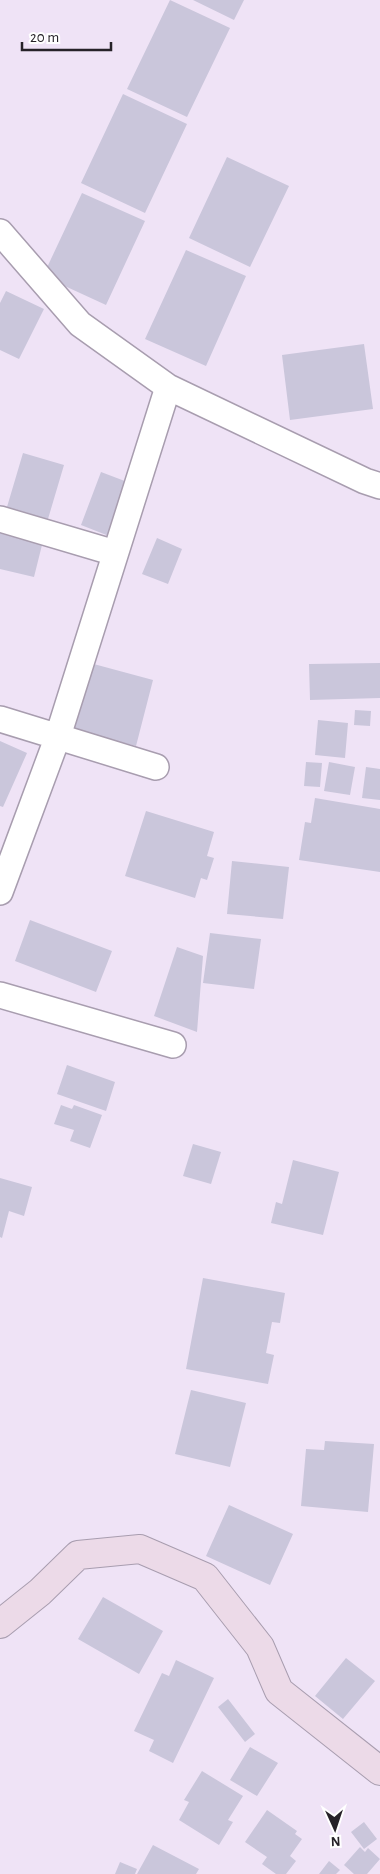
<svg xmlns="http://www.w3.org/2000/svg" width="380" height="1874" font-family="'Alegreya Sans',sans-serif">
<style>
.building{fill:#cac6db}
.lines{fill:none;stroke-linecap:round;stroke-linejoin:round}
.street-casing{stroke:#a89daf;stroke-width:28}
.secondary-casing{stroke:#a89daf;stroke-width:30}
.street{stroke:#fff;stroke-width:25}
.secondary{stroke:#ecdae8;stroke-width:28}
</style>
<rect width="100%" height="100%" fill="#efe3f6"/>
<path class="building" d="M170 0 230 28 187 117 127 89Z
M193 0H244L234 20Z
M123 94 187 124 145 213 81 183Z
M227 157 289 186 250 267 189 238Z
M82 193 145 221 106 305 43 276Z
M186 250 246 276 206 366 145 339Z
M6 291 44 309 19 359 0 350V303Z
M364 344 373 409 290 420 282 355Z
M23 453 64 465 48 519 7 507Z
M101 472 130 483 109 536 81 525Z
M0 531 43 541 34 577 0 569Z
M157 538 182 549 168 584 142 574Z
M90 663 153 680 136 746 73 729Z
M380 663V698L310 700 309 664Z
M355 710 371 711 370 726 354 725Z
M318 720 348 723 345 758 315 755Z
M0 741 27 753 3 807 0 806Z
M306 762 322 763 320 787 304 786Z
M329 762 355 767 350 795 324 791Z
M366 767 380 769V800L362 798Z
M315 798 380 809V872L299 860 305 822 311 823Z
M146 811 214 832 207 856 214 858 207 880 201 878 195 898 125 876Z
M232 861 289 867 283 919 227 914Z
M30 920 112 951 96 992 15 961Z
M210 933 261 939 254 989 203 983Z
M177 947 203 956 197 1032 154 1016Z
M67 1065 115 1082 106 1111 57 1094Z
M61 1105 72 1109 74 1105 102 1115 90 1148 70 1141 74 1130 54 1124Z
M193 1144 221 1152 211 1184 183 1176Z
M293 1160 339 1172 323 1235 271 1223 276 1202 282 1204Z
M0 1178 32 1187 24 1216 9 1211 2 1238 0 1237Z
M203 1278 285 1293 280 1323 272 1322 266 1353 274 1355 268 1384 186 1369Z
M191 1390 246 1403 230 1467 175 1454Z
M325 1441 374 1444 368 1512 301 1506 306 1449 324 1450Z
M229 1505 293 1534 270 1585 206 1556Z
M103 1597 163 1631 139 1674 78 1639Z
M346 1658 375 1681 343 1719 315 1696Z
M176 1660 214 1678 173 1763 149 1751 154 1740 134 1731 162 1673 169 1676Z
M228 1699 255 1734 245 1742 218 1707Z
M250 1747 278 1763 257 1796 230 1780Z
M202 1771 243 1796 228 1820 233 1822 219 1845 179 1820 189 1802 184 1800Z
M267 1810 297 1831 295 1834 302 1839 290 1856 296 1861 286 1874H276L262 1864 267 1857 245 1842Z
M364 1822 377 1839 364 1849 351 1832Z
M153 1845 199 1869 196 1874H137Z
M360 1847 365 1852 368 1848 380 1859 367 1874H354L344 1865Z
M329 1861 340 1870 336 1874H319Z
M120 1862 137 1869 135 1874H115Z"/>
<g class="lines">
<g class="street-casing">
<path id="street" d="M0 232 80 324 168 387 365 481 380 486
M0 519 115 553
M0 719 156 767
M0 892 58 736 168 387
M0 995 173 1045"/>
</g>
<g class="secondary-casing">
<path id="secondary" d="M0 1624 40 1592 78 1555 140 1549 205 1577 260 1647 279 1691 380 1771"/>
</g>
<use href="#street" class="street"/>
<use href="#secondary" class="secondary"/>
</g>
<g transform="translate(335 1829) rotate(177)" stroke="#ffffff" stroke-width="4" paint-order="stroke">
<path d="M0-4L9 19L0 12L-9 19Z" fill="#262228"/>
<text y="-8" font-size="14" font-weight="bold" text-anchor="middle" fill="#262228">N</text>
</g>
<path d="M22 42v8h89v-8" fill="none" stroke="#262228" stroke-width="2.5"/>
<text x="30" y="42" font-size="15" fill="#262228" stroke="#ffffff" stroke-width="4" paint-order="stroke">20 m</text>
</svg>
